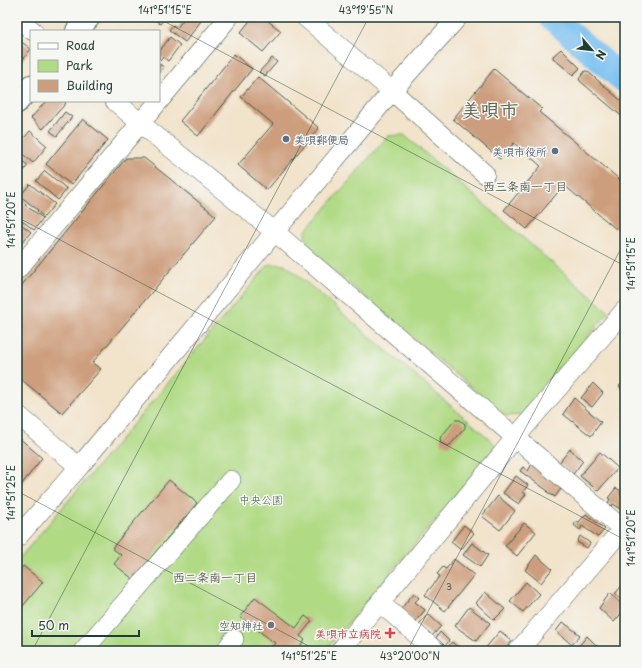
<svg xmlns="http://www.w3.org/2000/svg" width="642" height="668" font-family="'Playpen Sans','Klee One',sans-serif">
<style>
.green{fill:#b1da85;stroke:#688c5c}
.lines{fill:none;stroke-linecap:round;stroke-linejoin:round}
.river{stroke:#79c0f1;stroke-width:26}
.building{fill:#cd9e7d}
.minor-casing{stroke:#3f564b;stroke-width:20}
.major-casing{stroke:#3f564b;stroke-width:24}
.minor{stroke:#fff;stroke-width:19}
.major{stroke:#fff;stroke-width:22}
.ticks{fill:none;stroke:#1f3d34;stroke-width:1;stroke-opacity:0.45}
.service-dot{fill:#5c6f8a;stroke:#f6f6f2;stroke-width:1.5}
.worship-dot{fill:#6b7280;stroke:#f6f6f2;stroke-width:1.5}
.health-dot{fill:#e0444e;stroke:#f6f6f2;stroke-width:1.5}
.labels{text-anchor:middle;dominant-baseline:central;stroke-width:3;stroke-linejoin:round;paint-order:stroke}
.number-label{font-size:9px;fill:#4a5546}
.service-label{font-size:11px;font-weight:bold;fill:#4e5e75;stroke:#f6f6f2;text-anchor:start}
.park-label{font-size:11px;fill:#3c5c44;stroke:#f6f6f2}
.worship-label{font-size:11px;font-weight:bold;fill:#5b616d;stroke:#f6f6f2;text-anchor:end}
.health-label{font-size:11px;font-weight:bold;fill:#be3a42;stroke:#f6f6f2;text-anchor:end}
.neighbourhood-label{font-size:12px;font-weight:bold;fill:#5c5f4e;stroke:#f6f6f2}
.town-label{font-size:19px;font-weight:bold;fill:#5c5f4e;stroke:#f6f6f2}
.neatline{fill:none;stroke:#1f3d34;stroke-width:1.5}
.ticks-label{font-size:10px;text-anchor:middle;fill:#1f3d34}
</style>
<rect width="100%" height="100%" fill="#f6f6f2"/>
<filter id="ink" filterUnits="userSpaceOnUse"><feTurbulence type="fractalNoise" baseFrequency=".025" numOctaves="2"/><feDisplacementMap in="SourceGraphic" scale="8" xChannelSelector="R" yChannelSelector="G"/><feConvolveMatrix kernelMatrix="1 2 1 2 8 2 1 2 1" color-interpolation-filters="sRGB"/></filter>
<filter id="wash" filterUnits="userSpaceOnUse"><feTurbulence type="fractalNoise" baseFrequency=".012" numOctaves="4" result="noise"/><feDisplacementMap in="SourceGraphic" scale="16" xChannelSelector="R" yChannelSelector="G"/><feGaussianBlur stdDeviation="0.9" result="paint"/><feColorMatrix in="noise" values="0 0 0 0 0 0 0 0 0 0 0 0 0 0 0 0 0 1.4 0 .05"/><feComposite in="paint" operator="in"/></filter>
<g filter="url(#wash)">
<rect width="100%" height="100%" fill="#f2e3cb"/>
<path class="green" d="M404 135 609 312 521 415 505 416 306 247 305 232 388 136Z
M269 264 286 265 492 441 496 447 325 651H17V561Z"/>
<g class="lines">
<path class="river" d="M551 17 625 81"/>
</g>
<g id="blocks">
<path class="building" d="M152 17H166L160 24Z
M185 17H195L201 21 185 42 169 30 173 25 177 28Z
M253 17H263L281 31 263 52 240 33Z
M170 37 180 45 168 61 163 57 161 60 159 58V52Z
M19 40 31 49 17 67V43Z
M561 49 580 68 573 75 553 58V56Z
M234 54 252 69 198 136 180 121Z
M272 58 277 62 265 76 259 72Z
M159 64 164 67 159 74Z
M494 69 542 109 539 112 625 184V218L616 229 564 185 527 229 504 210 541 166 514 143 500 159 453 119Z
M585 71H587L625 104V119L580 81 579 79Z
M258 77 319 128 267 190 238 165 273 124 241 97Z
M46 101H64L66 103 43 129 31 118Z
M65 112 72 117 57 136 50 131Z
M83 119 108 140 71 185 46 164Z
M30 131 47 146 33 163 17 149V134L18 133 24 138Z
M17 158 28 165 17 180Z
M126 158H144L216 216 98 356 92 363 101 369 62 413 17 376V291Z
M45 171 67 189 58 200 36 181Z
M30 184 55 204 44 217 37 211 38 210 20 196Z
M22 201 26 204 25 205 43 218 34 230 17 217V209Z
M17 221 31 232 19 246 17 245Z
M625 380V391L619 386Z
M593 383 603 393 592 407 581 398Z
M574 398 601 422 591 436 563 414Z
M455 420H460L465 424V428L450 445 447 446 441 443 440 438Z
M17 436 42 458 22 484 17 480Z
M570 449 583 461 573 474 559 463Z
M600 452 618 468 598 491 580 476Z
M532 464 563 486 555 497 547 492 548 491 520 471 523 467 528 471Z
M516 476 528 485 523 492 526 494 519 504 503 493Z
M169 480 197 503 133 579 114 564 121 555 112 548Z
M616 488 621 491V495L625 498V506L623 510 613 504 612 506 608 503 610 499 608 498Z
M498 496 515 511 500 530 482 516Z
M586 514 605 529 598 537 582 526 580 530 574 525 576 522H579Z
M524 523 536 532 517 556 505 546Z
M464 525 474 533 461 550 451 542Z
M580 536 590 543 587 548 577 542Z
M472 543 488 555 480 567 463 555Z
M536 555 552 569 541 583 525 570Z
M454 559 474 575 445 611 425 595 440 576 437 574 443 567 446 569Z
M23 566 43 582 17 613V573Z
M526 582 539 594 523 612 510 601Z
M625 582V601L615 594Z
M485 592 505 609 494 620 476 603Z
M414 593 419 598 415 602 425 610 415 622 400 610Z
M610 593 625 607V609L614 622 599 608Z
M255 597 296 628 305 616 312 621 300 636 305 640 296 651H269L275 643 240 617Z
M469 607 490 623 476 641 455 626Z
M428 614 441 626 432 636 419 624Z
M563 622 580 635 572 645 556 631Z
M500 631 512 641 504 651H483Z
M440 632 449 641 445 646 436 638Z
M587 636 597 646 593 651H577L576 650Z
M452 642 462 651H448L446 649Z"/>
</g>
</g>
<g filter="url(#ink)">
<use href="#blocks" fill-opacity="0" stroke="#3f564b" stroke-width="1"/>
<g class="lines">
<g class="minor-casing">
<path id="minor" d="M305 17 392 91 485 174
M17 18 33 31
M115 101 140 123 275 232 625 531
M159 101 229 17
M17 270 159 101
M17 414 79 467
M17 538 79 467 392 91 458 17
M380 603 436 651
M83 651 231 480
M225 651 234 639
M340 651 515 438 625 310
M518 651 625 526"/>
</g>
<g class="major-casing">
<path id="major" d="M77 31 89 17
M17 102 31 86"/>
</g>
<use href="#minor" class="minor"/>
<use href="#major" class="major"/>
</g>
</g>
<path class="ticks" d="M156 17 625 266M17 217 625 540M17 491 318 651M32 651 369 17M407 651 625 241"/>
<g class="service-dot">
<circle cx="286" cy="139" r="4"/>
<circle cx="555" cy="151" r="4"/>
</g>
<circle class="worship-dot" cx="271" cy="625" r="4"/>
<path class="health-dot" d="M388 627h4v4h4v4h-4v4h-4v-4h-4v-4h4z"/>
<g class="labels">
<g class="number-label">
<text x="449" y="586">3</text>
</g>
<g class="service-label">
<text x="294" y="139">美唄郵便局</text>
<text x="547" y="151" text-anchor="end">美唄市役所</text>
</g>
<g class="park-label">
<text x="261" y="499">中央公園</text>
</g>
<g class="worship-label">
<text x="263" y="625">空知神社</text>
</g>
<g class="health-label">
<text x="381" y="633">美唄市立病院</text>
</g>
<g class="neighbourhood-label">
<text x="525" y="186">西三条南一丁目</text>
<text x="215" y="577">西二条南一丁目</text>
</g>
<g class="town-label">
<text x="490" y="109">美唄市</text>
</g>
</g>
<rect width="642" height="668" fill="none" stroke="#f6f6f2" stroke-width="44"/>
<rect x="30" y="30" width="130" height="72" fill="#f6f6f2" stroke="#a0aca6"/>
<rect x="38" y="43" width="20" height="6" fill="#ffffff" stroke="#a0aca6"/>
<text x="66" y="50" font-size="12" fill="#1f3d34">Road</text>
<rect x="38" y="60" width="20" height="12" fill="#b1da85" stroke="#a0aca6"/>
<text x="66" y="70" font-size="12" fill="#1f3d34">Park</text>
<rect x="38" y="80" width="20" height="12" fill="#cd9e7d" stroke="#a0aca6"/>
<text x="66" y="90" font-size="12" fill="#1f3d34">Building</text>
<g transform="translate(592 50) rotate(118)" stroke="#f6f6f2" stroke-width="3" paint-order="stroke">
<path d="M0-3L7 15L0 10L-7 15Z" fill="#1f3d34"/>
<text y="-6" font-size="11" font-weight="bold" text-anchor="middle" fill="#1f3d34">N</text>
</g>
<path d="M32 630v6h107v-6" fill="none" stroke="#1f3d34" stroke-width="2"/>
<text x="38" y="630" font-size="12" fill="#1f3d34" stroke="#f6f6f2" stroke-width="3" paint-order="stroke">50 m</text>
<rect x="22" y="22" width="598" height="624" class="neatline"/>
<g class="ticks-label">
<text x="165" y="14">141°51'15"E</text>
<text x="366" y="14">43°19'55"N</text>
<text transform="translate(11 220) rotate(-90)" y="4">141°51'20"E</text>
<text transform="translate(631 264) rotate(-90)" y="4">141°51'15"E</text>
<text transform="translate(11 493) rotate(-90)" y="4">141°51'25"E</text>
<text transform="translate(631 538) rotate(-90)" y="4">141°51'20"E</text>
<text x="309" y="660">141°51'25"E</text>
<text x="410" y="660">43°20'00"N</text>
</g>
</svg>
